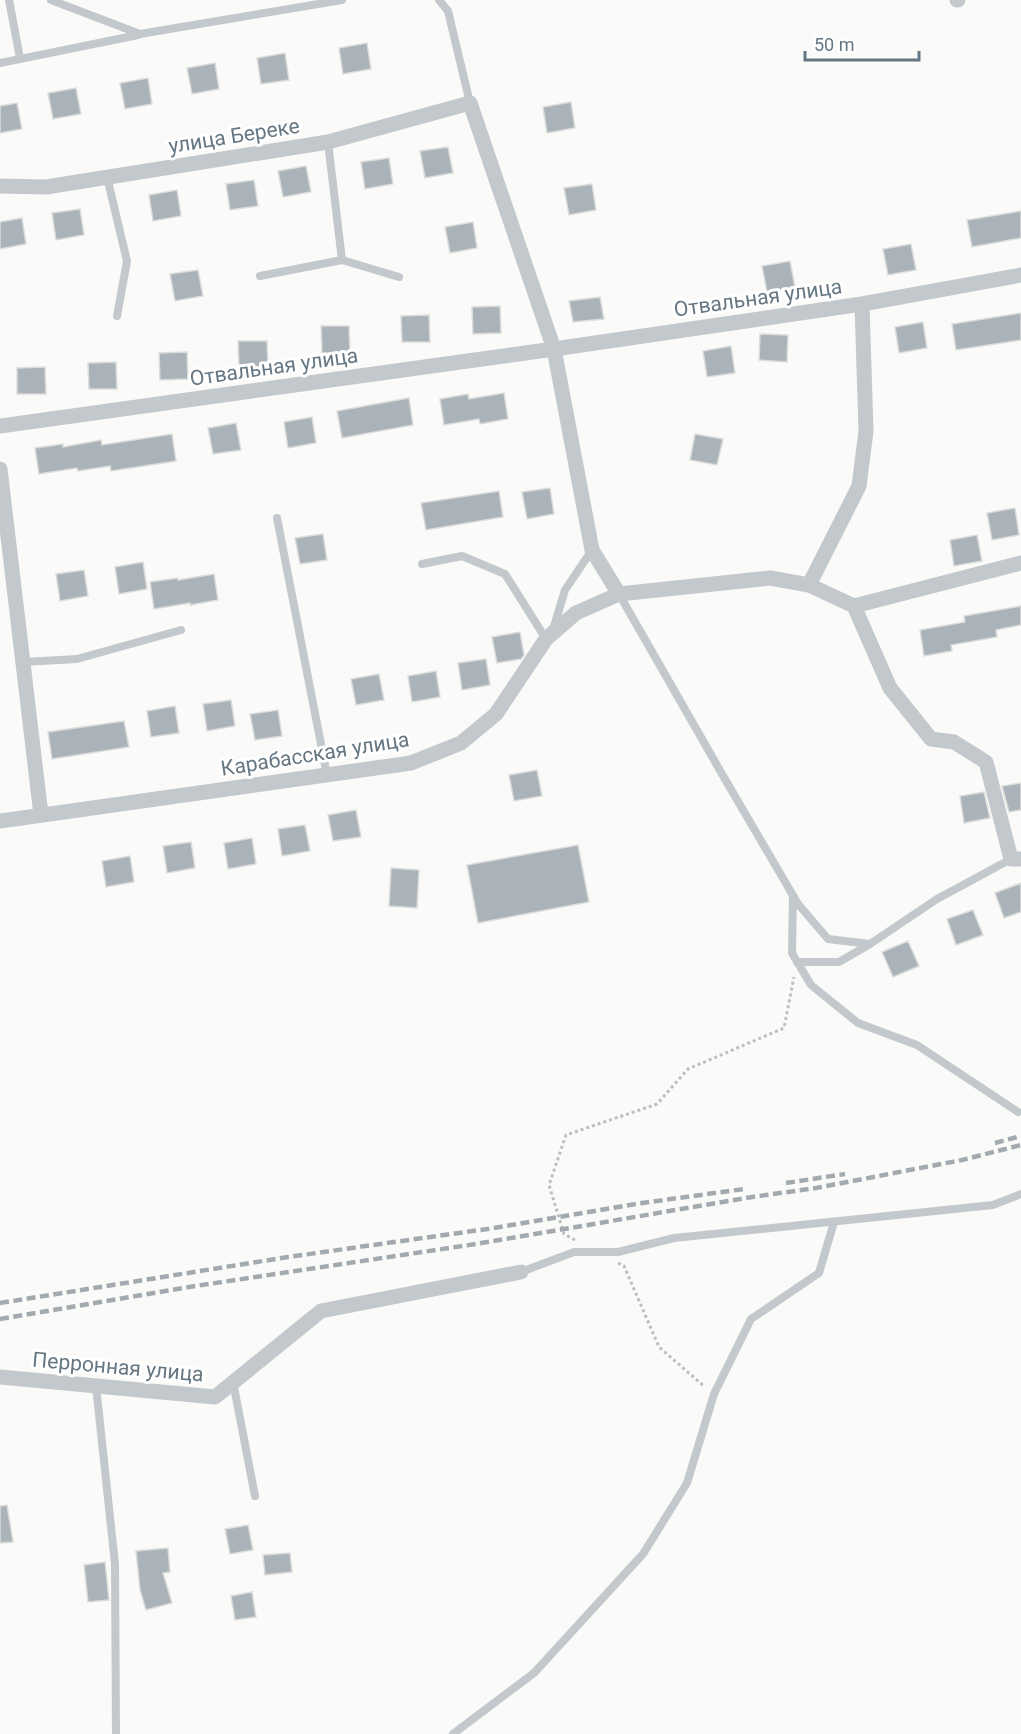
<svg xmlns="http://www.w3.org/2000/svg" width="1021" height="1734" font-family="Roboto,sans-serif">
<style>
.building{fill:#aab3b9;stroke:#dcdcda;stroke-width:1.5}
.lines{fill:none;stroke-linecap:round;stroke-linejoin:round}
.path{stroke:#bbbfc2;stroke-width:3;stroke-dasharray:3 3;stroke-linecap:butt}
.service{stroke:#c3c8cc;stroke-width:8}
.minor{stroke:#c3c8cc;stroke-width:15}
.rail{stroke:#a2aab0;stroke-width:4.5;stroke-dasharray:9 4.5;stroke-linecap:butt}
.labels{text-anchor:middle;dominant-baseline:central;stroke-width:6;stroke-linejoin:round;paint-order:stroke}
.street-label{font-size:21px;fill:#657683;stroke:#fff}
</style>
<rect width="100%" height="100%" fill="#fafaf8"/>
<path class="building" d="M367 43 371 69 343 74 339 48Z
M285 53 289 80 261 84 257 58Z
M215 63 219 89 192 94 187 68Z
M148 78 152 104 125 109 120 83Z
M76 88 81 114 53 119 48 93Z
M571 102 575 128 547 133 543 107Z
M17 103 22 129 0 133V106Z
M448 147 453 173 425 178 420 151Z
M389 158 393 184 365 189 361 162Z
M306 166 311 192 283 197 278 171Z
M254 180 258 206 230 210 226 184Z
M592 184 596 210 569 215 564 188Z
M177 190 181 216 153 221 149 195Z
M80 209 84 235 56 240 52 213Z
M1021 211V238L972 247 967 220Z
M22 218 26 244 0 249V222Z
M473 222 477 248 450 253 445 227Z
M911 244 916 270 888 275 883 249Z
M790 261 795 287 767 292 762 266Z
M198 270 203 296 175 301 170 274Z
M600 297 604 319 573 322 569 301Z
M500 306 501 333 473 334 472 307Z
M1021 313V340L956 350 952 324Z
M429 315 430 342H402L401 316Z
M923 322 927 348 899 353 895 327Z
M321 326H349L350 353H322Z
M760 334 788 335 787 362 759 360Z
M238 341H267L268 367 239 368Z
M731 346 735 373 707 377 703 351Z
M187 352 188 379 160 380 159 353Z
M116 362 117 389H89L88 363Z
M45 367 46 394H17V368Z
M504 393 508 419 480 424 479 419 444 425 440 399 468 394 469 399Z
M409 398 413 425 342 438 337 411Z
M312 417 316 443 288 448 284 422Z
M236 423 241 450 213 454 208 428Z
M172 434 176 461 111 471 110 466 78 471 77 468 39 474 35 448 63 444V447L101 440 102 445Z
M695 434 723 439 717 465 690 460Z
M550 488 554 514 527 519 522 492Z
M499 491 503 517 426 530 421 503Z
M1015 508 1019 535 992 540 987 513Z
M323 534 327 560 300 564 295 538Z
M977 535 982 561 954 566 950 540Z
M143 562 147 589 119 594 115 567Z
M84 570 88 596 60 601 56 574Z
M214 574 218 600 190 605V603L154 609 150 582 178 578V580Z
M1021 606V625L996 630 997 637 951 645 952 651 924 656 920 630 965 622 964 616Z
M520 632 524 655 521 659 497 663 492 637Z
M486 659 490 685 462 690 458 663Z
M436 671 440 697 412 702 408 676Z
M379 674 384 700 356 705 351 679Z
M231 700 235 726 207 731 203 704Z
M175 706 179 733 151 737 147 711Z
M278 710 282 736 255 740 250 714Z
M124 721 129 747 52 759 48 732Z
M537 770 542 796 514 801 509 775Z
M1021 783V810L1009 812 1002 786Z
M984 792 990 818 964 823 960 796Z
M356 810 361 837 333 841 328 815Z
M305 825 310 851 282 856 278 829Z
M252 838 256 864 228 869 224 843Z
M191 842 195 868 167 873 163 846Z
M578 845 589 902 478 923 467 865Z
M130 856 134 882 106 887 102 861Z
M391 868 419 870 417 908 389 906Z
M1021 883V912L1004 918 995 893Z
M973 910 983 935 956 945 947 919Z
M908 941 919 966 893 977 882 952Z
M7 1505 13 1542 0 1543V1506Z
M248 1525 253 1550 230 1554 225 1529Z
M168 1548 170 1572 163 1573 172 1603 146 1610 140 1590 136 1551Z
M290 1553 292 1572 265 1575 263 1555Z
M105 1562 109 1600 88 1602 84 1565Z
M252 1592 256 1617 235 1620 231 1596Z"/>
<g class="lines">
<path class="path" d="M575 1240 564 1234 549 1185 566 1135 657 1104 688 1069 784 1028 794 977
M618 1263 624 1266 659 1347 705 1387"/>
<path class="service" d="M9 0 20 58
M51 0 140 34 342 0
M439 0 448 11 470 103
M0 63 138 35
M328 142 342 260
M107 177 127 261 117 316
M260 276 342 260 399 277
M277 518 327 775
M422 564 462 556 505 574 546 639
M619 594 722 774 798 904 828 939 870 944 937 899 1011 859
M553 630 565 590 592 550
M23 662 77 659 181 630
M793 897 792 953 811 985 858 1023 917 1045 1018 1112
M797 962H839L870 944
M521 1272 574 1252H618L674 1238 993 1205 1021 1194
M233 1382 255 1496
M96 1386 115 1564 116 1734
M453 1734 534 1673 643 1554 687 1483 714 1394 751 1319 819 1273 834 1222"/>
<path class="minor" d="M957 0H958
M0 186 46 187 328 142 470 103 554 349 0 426
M0 469 41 815
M809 585 859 486 866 431 862 304 1021 275
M619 594 592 550 554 349 862 304
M854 606 890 688 931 739 954 742 986 762 1011 859H1021
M854 606 1021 563
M0 821 411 763 461 743 496 714 546 639 576 613 619 594 770 578 809 585 854 606
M0 1377 215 1397 321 1311 521 1272"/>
<path class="rail" d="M995 1143 1021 1136
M786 1183 845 1174
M0 1303 288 1257 494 1228 642 1203 744 1189
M0 1319 189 1287 476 1244 752 1197 816 1188 962 1160 1021 1145"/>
</g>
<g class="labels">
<g class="street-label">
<text transform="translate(234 136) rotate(-9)">улица Береке</text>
<text transform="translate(758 298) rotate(-8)">Отвальная улица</text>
<text transform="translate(274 367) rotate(-8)">Отвальная улица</text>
<text transform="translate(315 754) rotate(-9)">Карабасская улица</text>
<text transform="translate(118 1367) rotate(5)">Перронная улица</text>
</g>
</g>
<path d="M805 51v9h114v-9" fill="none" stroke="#657683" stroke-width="3"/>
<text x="814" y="51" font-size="18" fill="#657683" stroke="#ffffff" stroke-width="4.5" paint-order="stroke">50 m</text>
</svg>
